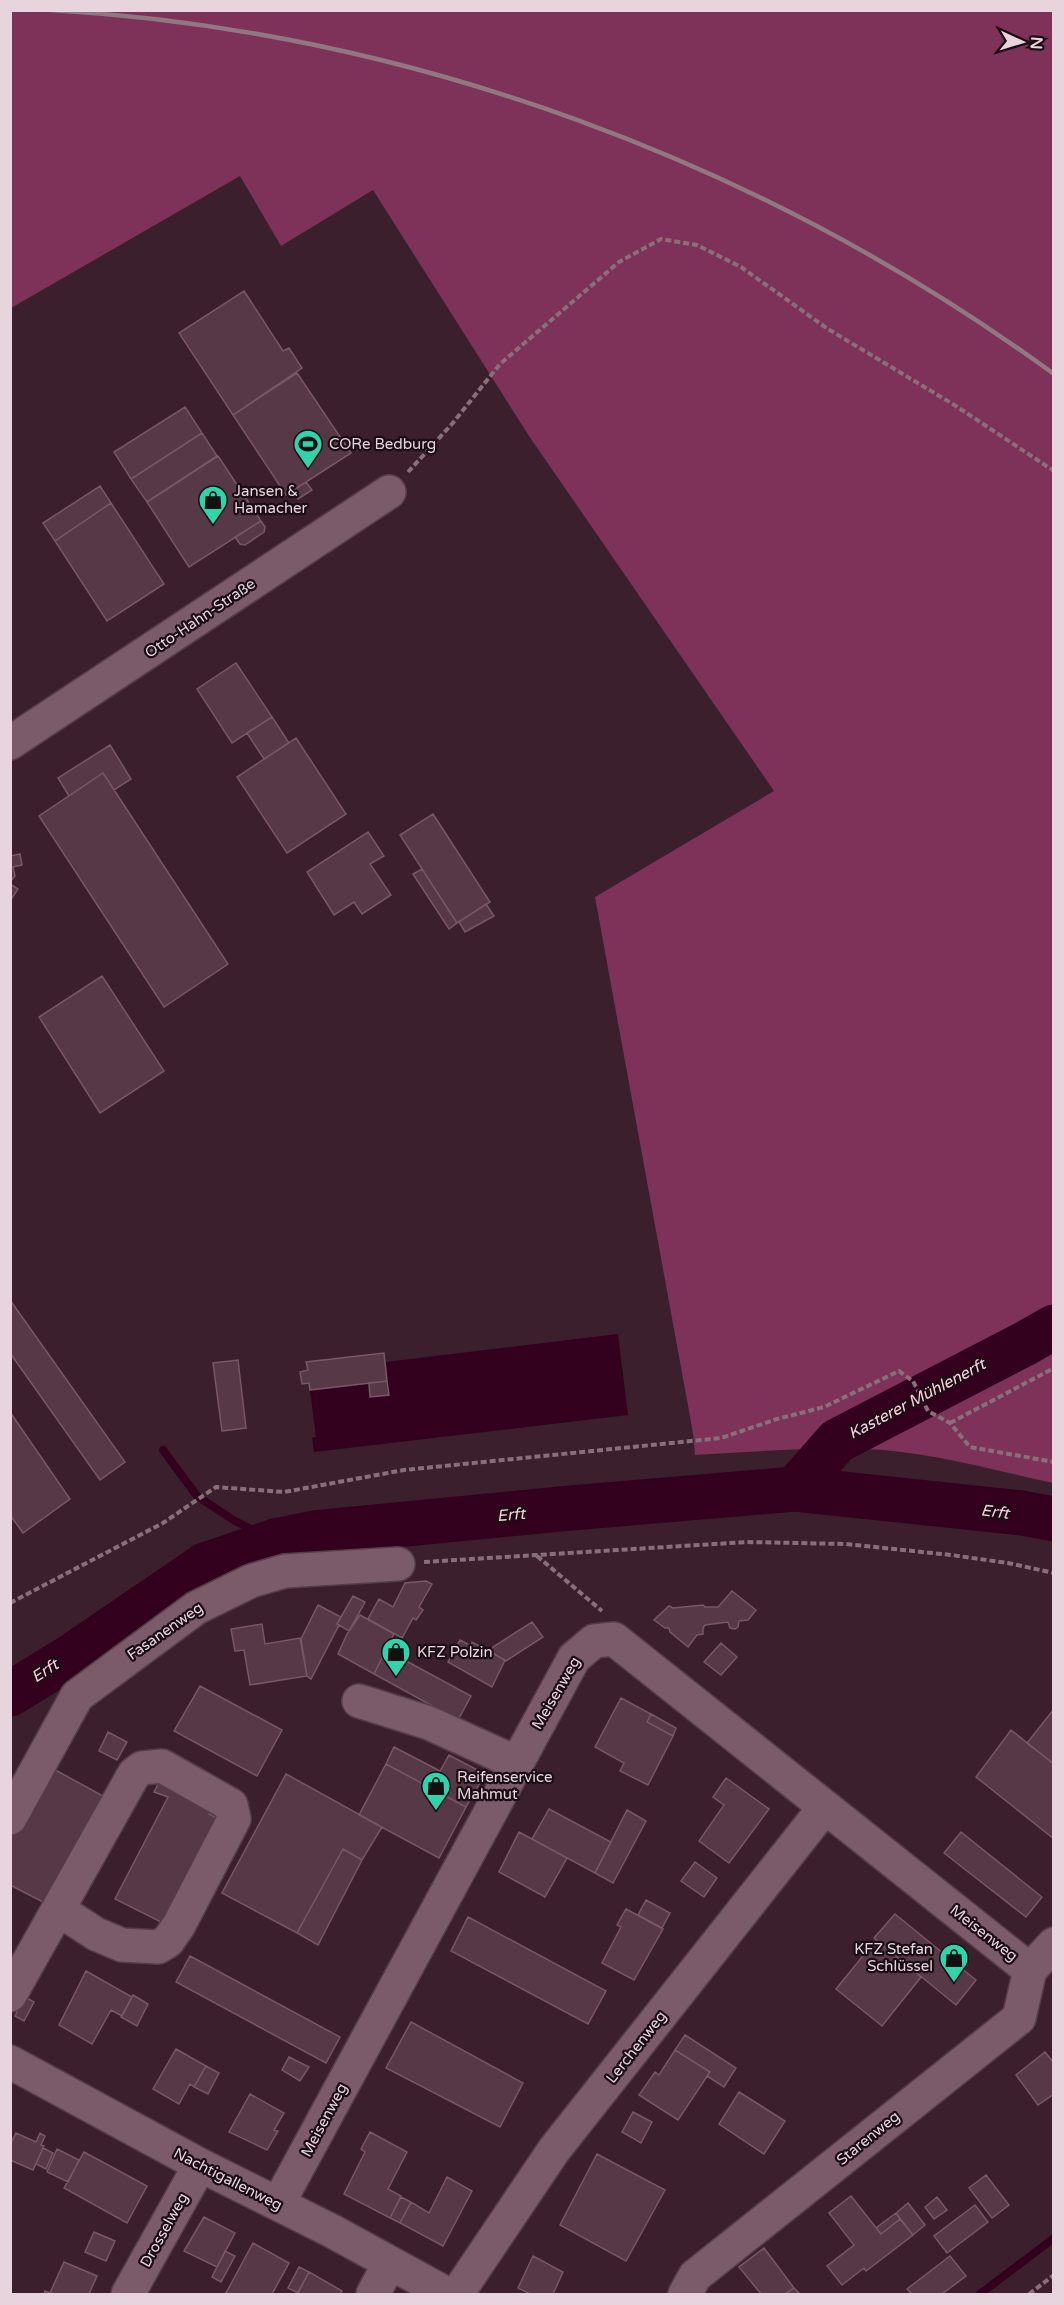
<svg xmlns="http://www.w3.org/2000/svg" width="1064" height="2305" font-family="'Varela Round',sans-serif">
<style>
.forest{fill:#7e3159}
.water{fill:#33001d}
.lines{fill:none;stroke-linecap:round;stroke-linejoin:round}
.stream{stroke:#33001d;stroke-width:8}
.river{stroke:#33001d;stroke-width:45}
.building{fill:#563846;stroke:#785766;stroke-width:1.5}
.minor-casing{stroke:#543d49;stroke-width:36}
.path{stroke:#88707b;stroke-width:4;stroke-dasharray:6 3;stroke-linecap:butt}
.minor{stroke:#7b5a69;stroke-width:33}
.rail{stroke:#907883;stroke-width:4.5}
.labels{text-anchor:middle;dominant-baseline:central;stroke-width:4.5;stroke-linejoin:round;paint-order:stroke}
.poi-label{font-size:15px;fill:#e7d4dc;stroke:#1a0d13;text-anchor:start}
.street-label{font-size:15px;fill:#e7d4dc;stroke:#1a0d13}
.water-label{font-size:16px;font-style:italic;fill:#fccde1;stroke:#1a0d13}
</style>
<rect width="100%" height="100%" fill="#3b1f2c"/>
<path class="forest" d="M11 10 1053 11V1483C991 1470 929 1451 864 1449 808 1447 751 1452 695 1455L693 1433 595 897 774 791 529 436 373 190 281 246 240 176 11 308Z"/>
<path class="water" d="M618 1334 628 1415 314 1452 312 1438 316 1437 310 1391 368 1384 370 1397 389 1395 386 1362Z"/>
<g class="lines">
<path class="stream" d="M163 1450 197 1496 235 1521 275 1541
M980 2294 1054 2238"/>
<path class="river" d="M795 1489 837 1441 1026 1343 1054 1327
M10 1694 67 1659 205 1565 275 1541 314 1533 560 1509 795 1489 1022 1513 1054 1519"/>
</g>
<path class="building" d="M244 291 283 351 289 348 302 368 233 415 179 333Z
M297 373 351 453 286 495 233 415Z
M185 407 202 433 131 479 114 452Z
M202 433 217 456 147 502 131 479Z
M218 456 261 521 189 567 147 502Z
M306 482 312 490 298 499 293 491Z
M100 486 111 503 55 541 43 523Z
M111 503 164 584 107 621 55 541Z
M261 521 265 527 264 532 245 545 240 544 235 537Z
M236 663 272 717 232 743 197 689Z
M272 717 289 743 264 759 247 733Z
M296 738 346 814 287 853 237 777Z
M110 745 131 779 114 790 103 773 69 796 58 778Z
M103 773 228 964 164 1007 39 816Z
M433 814 490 902 457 923 400 835Z
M368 832 384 856 370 864 391 895 362 914 354 902 334 915 307 872Z
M20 854 22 865 13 867 15 876 10 882V856Z
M422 869 457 923 449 929 413 874Z
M10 884 18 889 12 898 10 897Z
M486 904 494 916 465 932 459 922Z
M102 976 164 1071 100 1113 39 1017Z
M10 1300 125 1462 100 1480 10 1353Z
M384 1353 387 1381 310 1390 309 1383 302 1384 300 1372 308 1370 306 1362Z
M238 1360 246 1428 222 1431 213 1363Z
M387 1381 389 1395 370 1397 369 1383Z
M10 1412 70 1499 23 1533 10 1515Z
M426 1581 432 1584 419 1607 423 1610 416 1620 413 1618 402 1638 368 1619 379 1599 393 1607 405 1583Z
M732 1591 756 1610 748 1620 739 1621 738 1627 735 1629 730 1628 728 1622 705 1625 703 1628V1634L697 1635 688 1647 670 1632 669 1628H665L654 1620 669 1606 673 1608 703 1605 705 1607H718Z
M353 1596 365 1602 349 1631 337 1624Z
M318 1605 341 1617 337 1624 339 1625 311 1679 307 1676 301 1639Z
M360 1615 394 1634 374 1674 338 1654 347 1634Z
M532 1622 543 1637 506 1661 491 1652 493 1647Z
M262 1624 265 1644 300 1638 307 1676 250 1685 244 1650 235 1651 231 1629Z
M460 1640 471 1646 472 1642 505 1660 492 1687 448 1662Z
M721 1643 737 1657 721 1675 704 1662Z
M386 1650 471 1696 458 1720 374 1674Z
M200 1686 282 1730 257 1776 174 1731Z
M621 1698 651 1714 647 1722 673 1736 648 1785 620 1771 624 1763 595 1747Z
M1054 1709V1764L1027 1743Z
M651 1714 676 1728 673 1736 647 1722Z
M1011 1730 1054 1764V1839L976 1777Z
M108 1732 127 1742 117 1760 99 1751Z
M394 1747 440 1771 449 1755 485 1774 466 1807 386 1764Z
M386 1764 466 1807 439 1858 359 1815Z
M48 1766 103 1796 45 1903 10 1885V1836Z
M163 1774 215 1802 209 1814 224 1822 169 1926 115 1899 168 1797 154 1792Z
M286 1774 382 1827 362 1860 343 1849 297 1933 222 1893Z
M726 1778 769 1809 729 1863 699 1841 724 1805 713 1797Z
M549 1809 611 1842 595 1873 532 1839Z
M627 1810 646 1821 613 1883 595 1873Z
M519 1832 567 1858 545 1897 499 1872Z
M961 1832 1042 1897 1026 1917 944 1853Z
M343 1849 362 1860 318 1945 297 1933Z
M695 1862 717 1878 704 1897 681 1881Z
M646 1900 670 1913 662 1928 638 1915Z
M626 1909 663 1929 634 1980 602 1963 621 1927 617 1925Z
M895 1914 976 1980 956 2005 874 1938Z
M468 1917 606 1991 588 2024 451 1951Z
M876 1940 921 1977 882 2026 836 1989Z
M190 1956 340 2037 326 2063 176 1982Z
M86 1971 132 1997 122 2016 111 2010 92 2044 59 2025Z
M133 1995 148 2004 137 2026 121 2017Z
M25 1997 34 2002 24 2021 15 2016Z
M411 2022 523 2083 500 2127 386 2068Z
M685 2035 736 2068 724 2087 707 2076 710 2072 675 2050Z
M176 2049 206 2066 194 2087 190 2084 179 2104 153 2089Z
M675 2050 710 2072 678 2120 639 2095 655 2072 659 2075Z
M1045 2052 1054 2063V2094L1038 2105 1016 2075Z
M289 2057 309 2067 300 2081 282 2070Z
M206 2066 219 2073 208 2094 194 2087Z
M739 2092 785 2121 764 2154 719 2124Z
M250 2094 284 2113 274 2130 278 2131 267 2150 229 2132Z
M633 2112 652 2122 641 2143 622 2132Z
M370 2132 407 2152 388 2189 401 2196 390 2218 344 2194 365 2152 361 2149Z
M16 2133 36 2142 40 2133 45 2136 41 2145 44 2146 33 2170 10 2160V2145Z
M43 2148 53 2153 46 2169 36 2164Z
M57 2149 79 2160 68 2182 47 2172Z
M84 2152 147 2186 127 2223 64 2188Z
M597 2154 665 2190 626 2261 560 2225Z
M986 2175 1009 2205 992 2218 969 2188Z
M447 2177 472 2191 443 2246 400 2223 411 2202 429 2213Z
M851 2196 881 2234 900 2219 913 2235 866 2271 864 2268 842 2285 827 2266 854 2245 829 2213Z
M401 2197 411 2202 400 2223 390 2218Z
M937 2197 947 2210 934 2219 925 2207Z
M908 2203 925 2225 913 2235 896 2213Z
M975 2205 988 2222 947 2253 934 2236Z
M896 2213 900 2219 881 2234 876 2228Z
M204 2217 235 2233 217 2267 184 2251Z
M94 2232 115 2241 106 2261 85 2252Z
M253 2243 289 2263 272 2294H228L226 2293Z
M764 2248 794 2288 785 2294H761L739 2267Z
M225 2251 235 2256 221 2282 212 2277Z
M533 2256 563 2272 553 2294H530L518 2288Z
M950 2256 966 2276 942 2294H912L907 2289Z
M64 2262 97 2276 89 2294H44L45 2291 50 2293Z
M299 2267 309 2272 298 2293 288 2288Z
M309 2272 342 2291 340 2294H297Z
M794 2288 800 2294H785Z"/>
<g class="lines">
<g class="minor-casing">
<path id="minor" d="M10 743 389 492
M359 1701 429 1723 517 1763
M10 1818 77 1696 196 1608 251 1581 285 1571 398 1564
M10 1995 134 1774 142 1768 162 1766 231 1805 234 1819 179 1925 168 1941 158 1947 122 1945 96 1934 59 1910
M10 2062 200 2165 332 2231 447 2294
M278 2204 574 1658 594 1641 614 1639 1030 1970
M128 2294 200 2165
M373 2294 389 2264
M457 2294 554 2150 825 1807
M685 2294 695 2276 1019 2018 1030 1970 1054 1944"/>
</g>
<path class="path" d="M408 472 452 424 500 364 619 262 661 239 697 245 741 267 828 329 956 406 1054 471
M950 1423 1054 1368
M537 1556 602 1611
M424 1562 747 1542 846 1544 951 1555 1008 1563 1054 1573
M10 1603 163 1523 216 1487 284 1492 404 1470 721 1438 777 1419 824 1407 899 1371 913 1381 928 1411 950 1423 970 1447 1054 1462
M1029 2294 1054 2275"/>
<use href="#minor" class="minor"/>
<path class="rail" d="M51 10C411 31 763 162 1054 374"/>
</g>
<defs>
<g id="stadium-pin" transform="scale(1.5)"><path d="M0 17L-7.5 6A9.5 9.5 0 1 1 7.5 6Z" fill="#2fd4aa" stroke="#1a0d13"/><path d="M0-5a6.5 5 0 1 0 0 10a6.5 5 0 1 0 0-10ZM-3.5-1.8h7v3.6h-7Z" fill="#111"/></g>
<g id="shop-pin" transform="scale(1.5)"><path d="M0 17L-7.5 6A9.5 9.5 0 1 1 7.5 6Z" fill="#2fd4aa" stroke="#1a0d13"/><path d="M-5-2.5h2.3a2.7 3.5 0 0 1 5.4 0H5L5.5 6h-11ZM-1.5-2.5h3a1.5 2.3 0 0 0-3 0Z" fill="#111"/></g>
</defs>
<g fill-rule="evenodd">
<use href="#stadium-pin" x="308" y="444"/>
<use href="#shop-pin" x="213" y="500"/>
<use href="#shop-pin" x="396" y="1652"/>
<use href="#shop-pin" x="436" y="1786"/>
<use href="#shop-pin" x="954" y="1958"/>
</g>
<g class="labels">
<g class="poi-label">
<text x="329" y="444">CORe Bedburg</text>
<text x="234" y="491">Jansen &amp;<tspan x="234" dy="17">Hamacher</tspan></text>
<text x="417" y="1652">KFZ Polzin</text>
<text x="457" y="1777">Reifenservice<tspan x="457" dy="17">Mahmut</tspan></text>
<text x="933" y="1949" text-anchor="end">KFZ Stefan<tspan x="933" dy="17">Schlüssel</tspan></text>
</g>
<g class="street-label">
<text transform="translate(200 618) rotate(-34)">Otto-Hahn-Straße</text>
<text transform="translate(165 1631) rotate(-35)">Fasanenweg</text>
<text transform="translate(556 1693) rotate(-60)">Meisenweg</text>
<text transform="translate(984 1933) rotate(38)">Meisenweg</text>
<text transform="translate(636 2047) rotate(-52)">Lerchenweg</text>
<text transform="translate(324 2120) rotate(-62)">Meisenweg</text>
<text transform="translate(868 2138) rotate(-39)">Starenweg</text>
<text transform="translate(228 2179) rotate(27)">Nachtigallenweg</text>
<text transform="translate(164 2230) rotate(-61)">Drosselweg</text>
</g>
<g class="water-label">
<text transform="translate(917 1399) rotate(-28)">Kasterer Mühlenerft</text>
<text transform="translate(995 1512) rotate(7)">Erft</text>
<text transform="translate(511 1515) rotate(-5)">Erft</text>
<text transform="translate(45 1671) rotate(-33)">Erft</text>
</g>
</g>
<rect width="1064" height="2305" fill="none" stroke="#e7d4dc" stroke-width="24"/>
<g transform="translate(1022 42) rotate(94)" stroke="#1a0d13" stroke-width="4.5" paint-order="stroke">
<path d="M0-4.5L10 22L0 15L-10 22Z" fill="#e7d4dc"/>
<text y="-9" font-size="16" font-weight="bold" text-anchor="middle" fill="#e7d4dc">N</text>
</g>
</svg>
